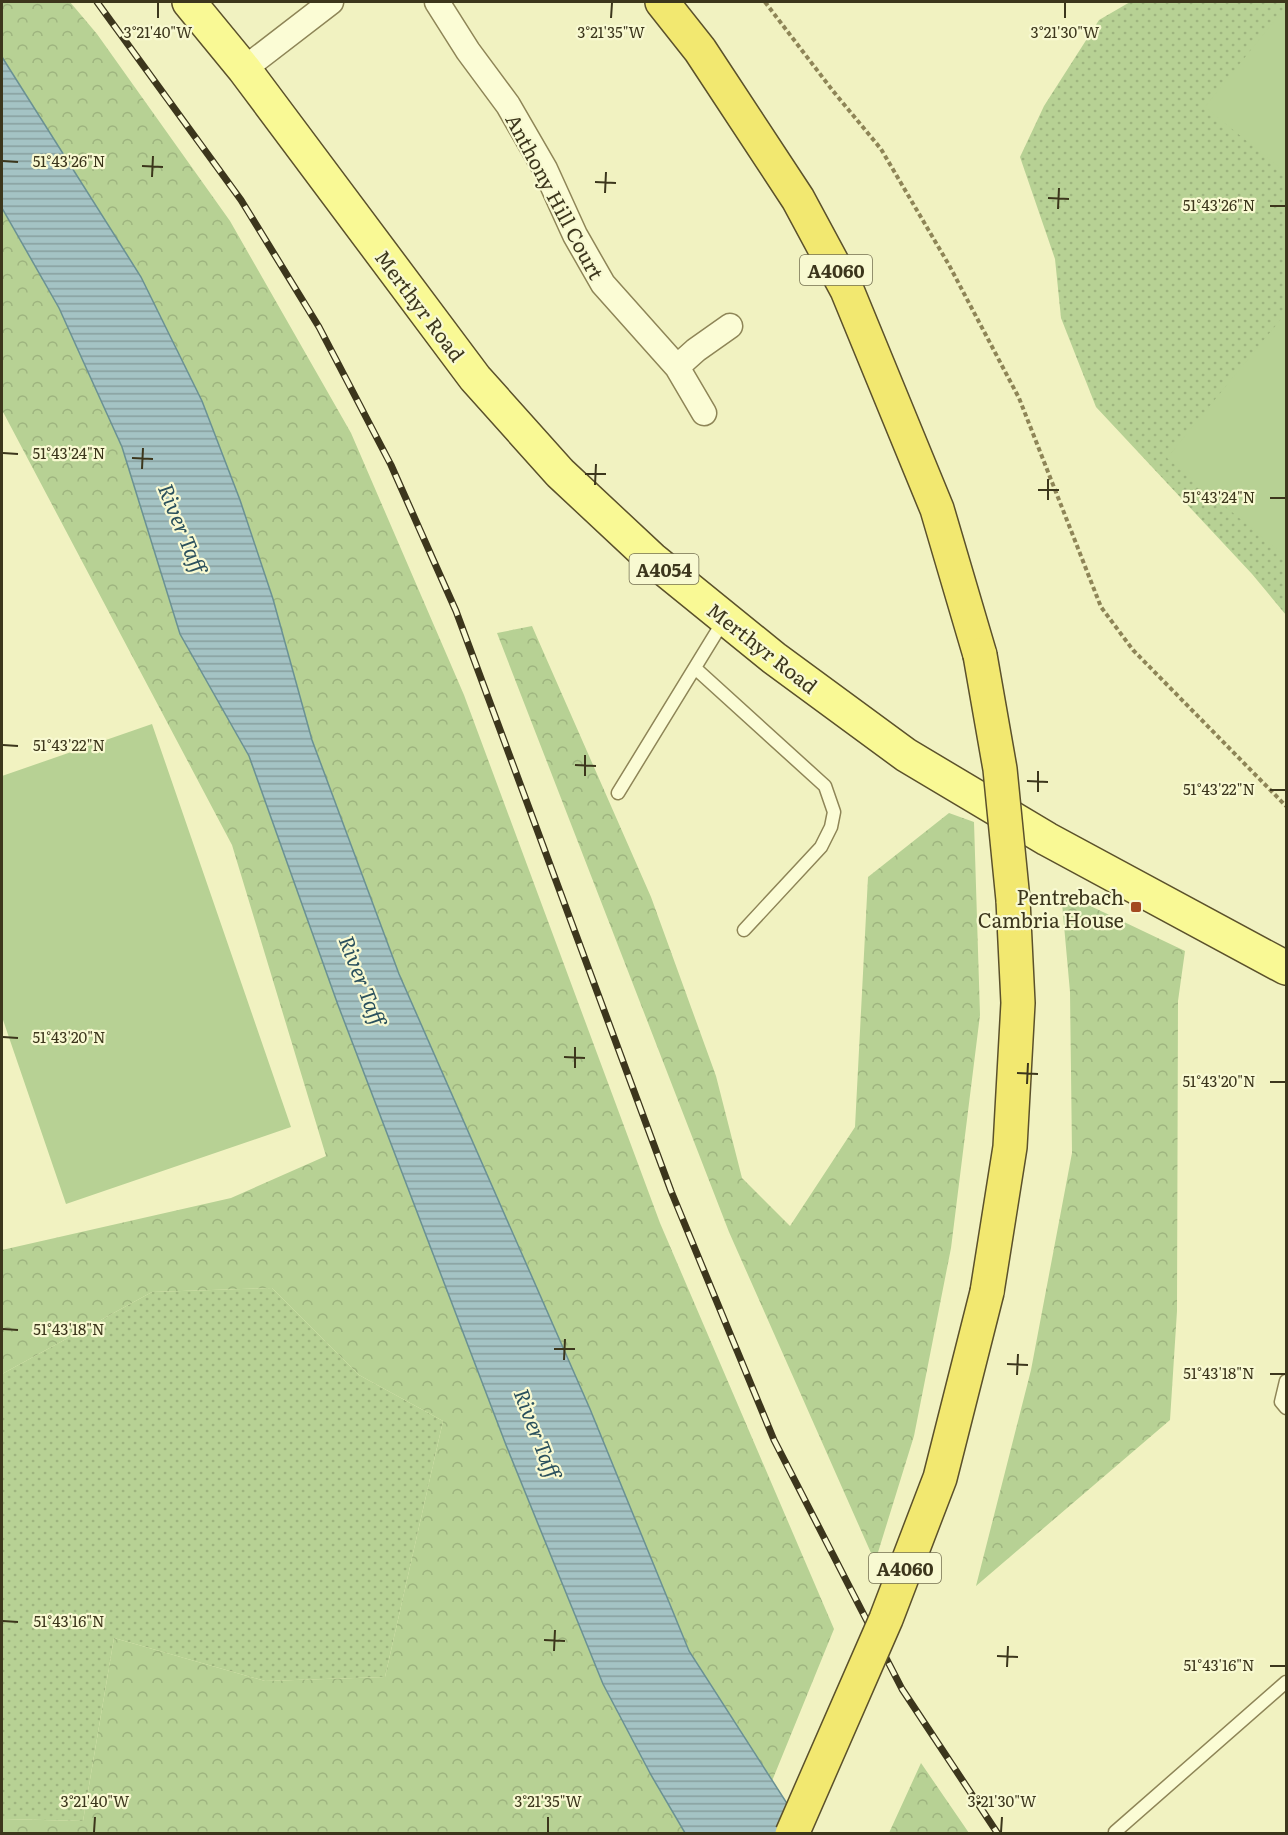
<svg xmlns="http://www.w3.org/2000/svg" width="1288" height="1835" font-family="Literata,serif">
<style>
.grass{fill:url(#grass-dots)}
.forest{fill:url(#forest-crowns)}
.pitch{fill:#b7d194}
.water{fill:url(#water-rules);stroke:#6a9193;stroke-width:1.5}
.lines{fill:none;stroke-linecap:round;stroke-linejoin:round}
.service-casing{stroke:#8e8557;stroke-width:15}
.minor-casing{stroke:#8e8557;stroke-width:27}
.primary-casing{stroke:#5b512b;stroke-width:36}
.trunk-casing{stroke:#5b512b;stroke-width:36}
.path{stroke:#8e8557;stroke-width:4;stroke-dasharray:4.5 3;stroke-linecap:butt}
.service{stroke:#fbfcd5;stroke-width:12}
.minor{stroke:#fbfcd5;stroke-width:24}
.primary{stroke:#f9f995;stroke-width:33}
.trunk{stroke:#f2e870;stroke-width:33}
.rail-casing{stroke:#3c361c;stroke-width:7}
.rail{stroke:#f8f9d1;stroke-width:4.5;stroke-dasharray:14;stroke-linecap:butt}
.trunk-bridge-casing{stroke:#5b512b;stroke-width:36;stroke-linecap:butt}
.trunk-bridge{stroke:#f2e870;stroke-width:33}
.ticks{fill:none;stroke:#3c361c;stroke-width:2}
.poi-dot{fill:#a34921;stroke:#f8f9d1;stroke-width:2}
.labels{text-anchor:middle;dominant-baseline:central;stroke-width:4.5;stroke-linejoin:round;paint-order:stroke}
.shield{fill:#f8f9d1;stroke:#747052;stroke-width:1.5}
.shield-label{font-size:18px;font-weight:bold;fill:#3c361c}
.street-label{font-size:20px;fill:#3c361c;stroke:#f8f9d1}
.poi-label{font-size:20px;fill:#3c361c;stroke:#f8f9d1;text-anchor:end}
.water-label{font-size:21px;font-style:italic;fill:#2a505d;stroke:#f8f9d1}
.ticks-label{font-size:15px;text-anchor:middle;fill:#3c361c;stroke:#f8f9d1;stroke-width:4.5;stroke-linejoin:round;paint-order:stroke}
</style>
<defs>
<pattern id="grass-dots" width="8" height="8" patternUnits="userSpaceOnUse" patternTransform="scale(1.5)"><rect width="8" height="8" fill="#b7d194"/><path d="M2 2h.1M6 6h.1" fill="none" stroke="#9eb47f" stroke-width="1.8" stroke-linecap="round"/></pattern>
<pattern id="forest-crowns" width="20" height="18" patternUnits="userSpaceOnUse" patternTransform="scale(1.5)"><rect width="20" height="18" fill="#b7d194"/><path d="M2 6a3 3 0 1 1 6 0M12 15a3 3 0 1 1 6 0" fill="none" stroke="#9eb47f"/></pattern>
<pattern id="water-rules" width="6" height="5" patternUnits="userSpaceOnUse" patternTransform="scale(1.5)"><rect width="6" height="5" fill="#a4c3c4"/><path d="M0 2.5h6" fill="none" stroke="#879f9e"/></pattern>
</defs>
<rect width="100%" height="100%" fill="#f1f2c1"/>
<path class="grass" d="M1130 2H1286V615L1252 574 1096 407 1061 318 1055 259 1020 157 1044 106 1099 20Z
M272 1288 359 1375 443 1421 385 1677 265 1681 114 1638 83 1821 2 1819V1374L152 1292Z"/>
<path class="forest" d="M2 2H70L97 34 230 221 351 433 464 695 660 1223 834 1629 772 1781 689 1651 399 974 312 740 273 599 141 277 2 57Z
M2 208 59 308 122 447 180 634 249 756 506 1445 603 1684 651 1775 685 1833H2V1819L83 1821 114 1638 265 1681 385 1677 443 1421 359 1375 272 1288 152 1292 2 1374V1250L231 1198 326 1156 232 845 2 410Z
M532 626 651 897 716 1076 742 1178 790 1226 855 1127 868 877 949 813 974 822 980 1015 951 1248 914 1436 875 1562 729 1232 497 633Z
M1061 892 1185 951 1178 1001 1177 1311 1170 1420 976 1586 1031 1370 1072 1153 1070 992Z
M921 1763 969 1833H889Z"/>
<path class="pitch" d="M1286 6V173L1205 107Z
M1286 313V557L1167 458Z
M152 724 291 1127 66 1204 2 1017V776Z"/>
<path class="water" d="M2 57 141 277 202 401 240 500 273 599 312 740 399 974 590 1409 689 1651 806 1833H685L651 1775 603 1684 506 1445 338 1005 249 756 180 634 122 447 59 308 2 208Z"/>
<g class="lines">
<g class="service-casing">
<path id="service" d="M695 668 825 786 834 812 831 827 821 847 744 930
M618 793 724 620
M1286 1381 1281 1402 1286 1408
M1115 1832 1286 1682"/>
</g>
<g class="minor-casing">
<path id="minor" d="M437 2 468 51 508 105 545 169 575 235 603 284 677 367 704 413
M244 69 331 2
M677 367 696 350 730 326"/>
</g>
<g class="primary-casing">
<path id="primary" d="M189 2 244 69 475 378 560 473 652 559 774 658 906 755 1047 839 1286 968"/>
</g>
<g class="trunk-casing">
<path id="trunk" d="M662 2 700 50 798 199 847 290 937 509 980 655
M987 1292 1010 1147 1018 1003 1013 900"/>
</g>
<path class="path" d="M765 2 833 91 881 149 949 265 1019 398 1101 607 1133 650 1286 806"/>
<use href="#service" class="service"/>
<use href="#minor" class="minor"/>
<use href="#primary" class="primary"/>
<use href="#trunk" class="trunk"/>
<g class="rail-casing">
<path id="rail" d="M97 2 241 200 319 327 391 465 456 611 671 1191 774 1440 902 1689 998 1834"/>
</g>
<use href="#rail" class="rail"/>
<g class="trunk-bridge-casing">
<path id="trunk-bridge" d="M980 655 1000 769 1013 900
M792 1834 886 1619 940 1478 987 1292"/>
</g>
<use href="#trunk-bridge" class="trunk-bridge"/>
</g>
<path class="ticks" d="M158 18V3M611 18 612 3M1065 18V3M3 161 18 162M142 166 163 167M152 177 153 156M595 182 616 183M605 193 606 172M1048 198 1069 199M1270 206H1285M1058 209 1059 188M3 453 18 454M132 458 153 459M142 469 143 448M585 474H606M595 485 596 464M1038 490H1059M1270 498H1285M1048 500V479M3 745 18 746M575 765 596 766M585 776V755M1027 781 1048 782M1270 790H1285M1038 792V771M3 1037 18 1038M564 1057 585 1058M575 1068V1047M1017 1073 1038 1074M1270 1082H1285M1027 1084 1028 1063M3 1329 18 1330M554 1349H575M564 1360 565 1339M1007 1364 1028 1365M1270 1374H1285M1017 1375 1018 1354M3 1621 18 1622M544 1640 565 1641M554 1651 555 1630M997 1656 1018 1657M1270 1666H1285M1007 1667 1008 1646M94 1832 95 1817M548 1832V1817M1001 1832 1002 1817"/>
<rect class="poi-dot" x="1130" y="901" width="12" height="12" rx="3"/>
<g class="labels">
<g class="shield">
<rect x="800" y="255" width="72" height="30" rx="4.5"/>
<rect x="629.5" y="554" width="69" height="30" rx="4.5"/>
<rect x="869" y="1553" width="72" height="30" rx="4.5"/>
</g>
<g class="shield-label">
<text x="836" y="270">A4060</text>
<text x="664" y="569">A4054</text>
<text x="905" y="1568">A4060</text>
</g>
<g class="street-label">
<text transform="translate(556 196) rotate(62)">Anthony Hill Court</text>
<text transform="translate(421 305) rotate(53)">Merthyr Road</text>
<text transform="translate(763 647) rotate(38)">Merthyr Road</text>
</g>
<g class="poi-label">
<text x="1124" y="896">Pentrebach<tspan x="1124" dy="23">Cambria House</tspan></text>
</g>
<g class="water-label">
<text transform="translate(184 528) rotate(68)">River Taff</text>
<text transform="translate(364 980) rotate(69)">River Taff</text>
<text transform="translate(539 1433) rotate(69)">River Taff</text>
</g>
</g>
<g class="ticks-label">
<text x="158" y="38">3°21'40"W</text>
<text x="611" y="38">3°21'35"W</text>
<text x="1065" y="38">3°21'30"W</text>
<text x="69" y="167">51°43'26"N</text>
<text x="1219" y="211">51°43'26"N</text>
<text x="69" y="459">51°43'24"N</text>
<text x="1219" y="503">51°43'24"N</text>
<text x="69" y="751">51°43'22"N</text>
<text x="1219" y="795">51°43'22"N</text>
<text x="69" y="1043">51°43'20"N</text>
<text x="1219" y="1087">51°43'20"N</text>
<text x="69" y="1335">51°43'18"N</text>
<text x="1219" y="1379">51°43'18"N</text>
<text x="69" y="1627">51°43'16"N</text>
<text x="1219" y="1671">51°43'16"N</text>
<text x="95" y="1807">3°21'40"W</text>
<text x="548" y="1807">3°21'35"W</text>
<text x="1002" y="1807">3°21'30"W</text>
</g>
<rect width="1288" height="1835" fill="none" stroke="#3c361c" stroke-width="6"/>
</svg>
